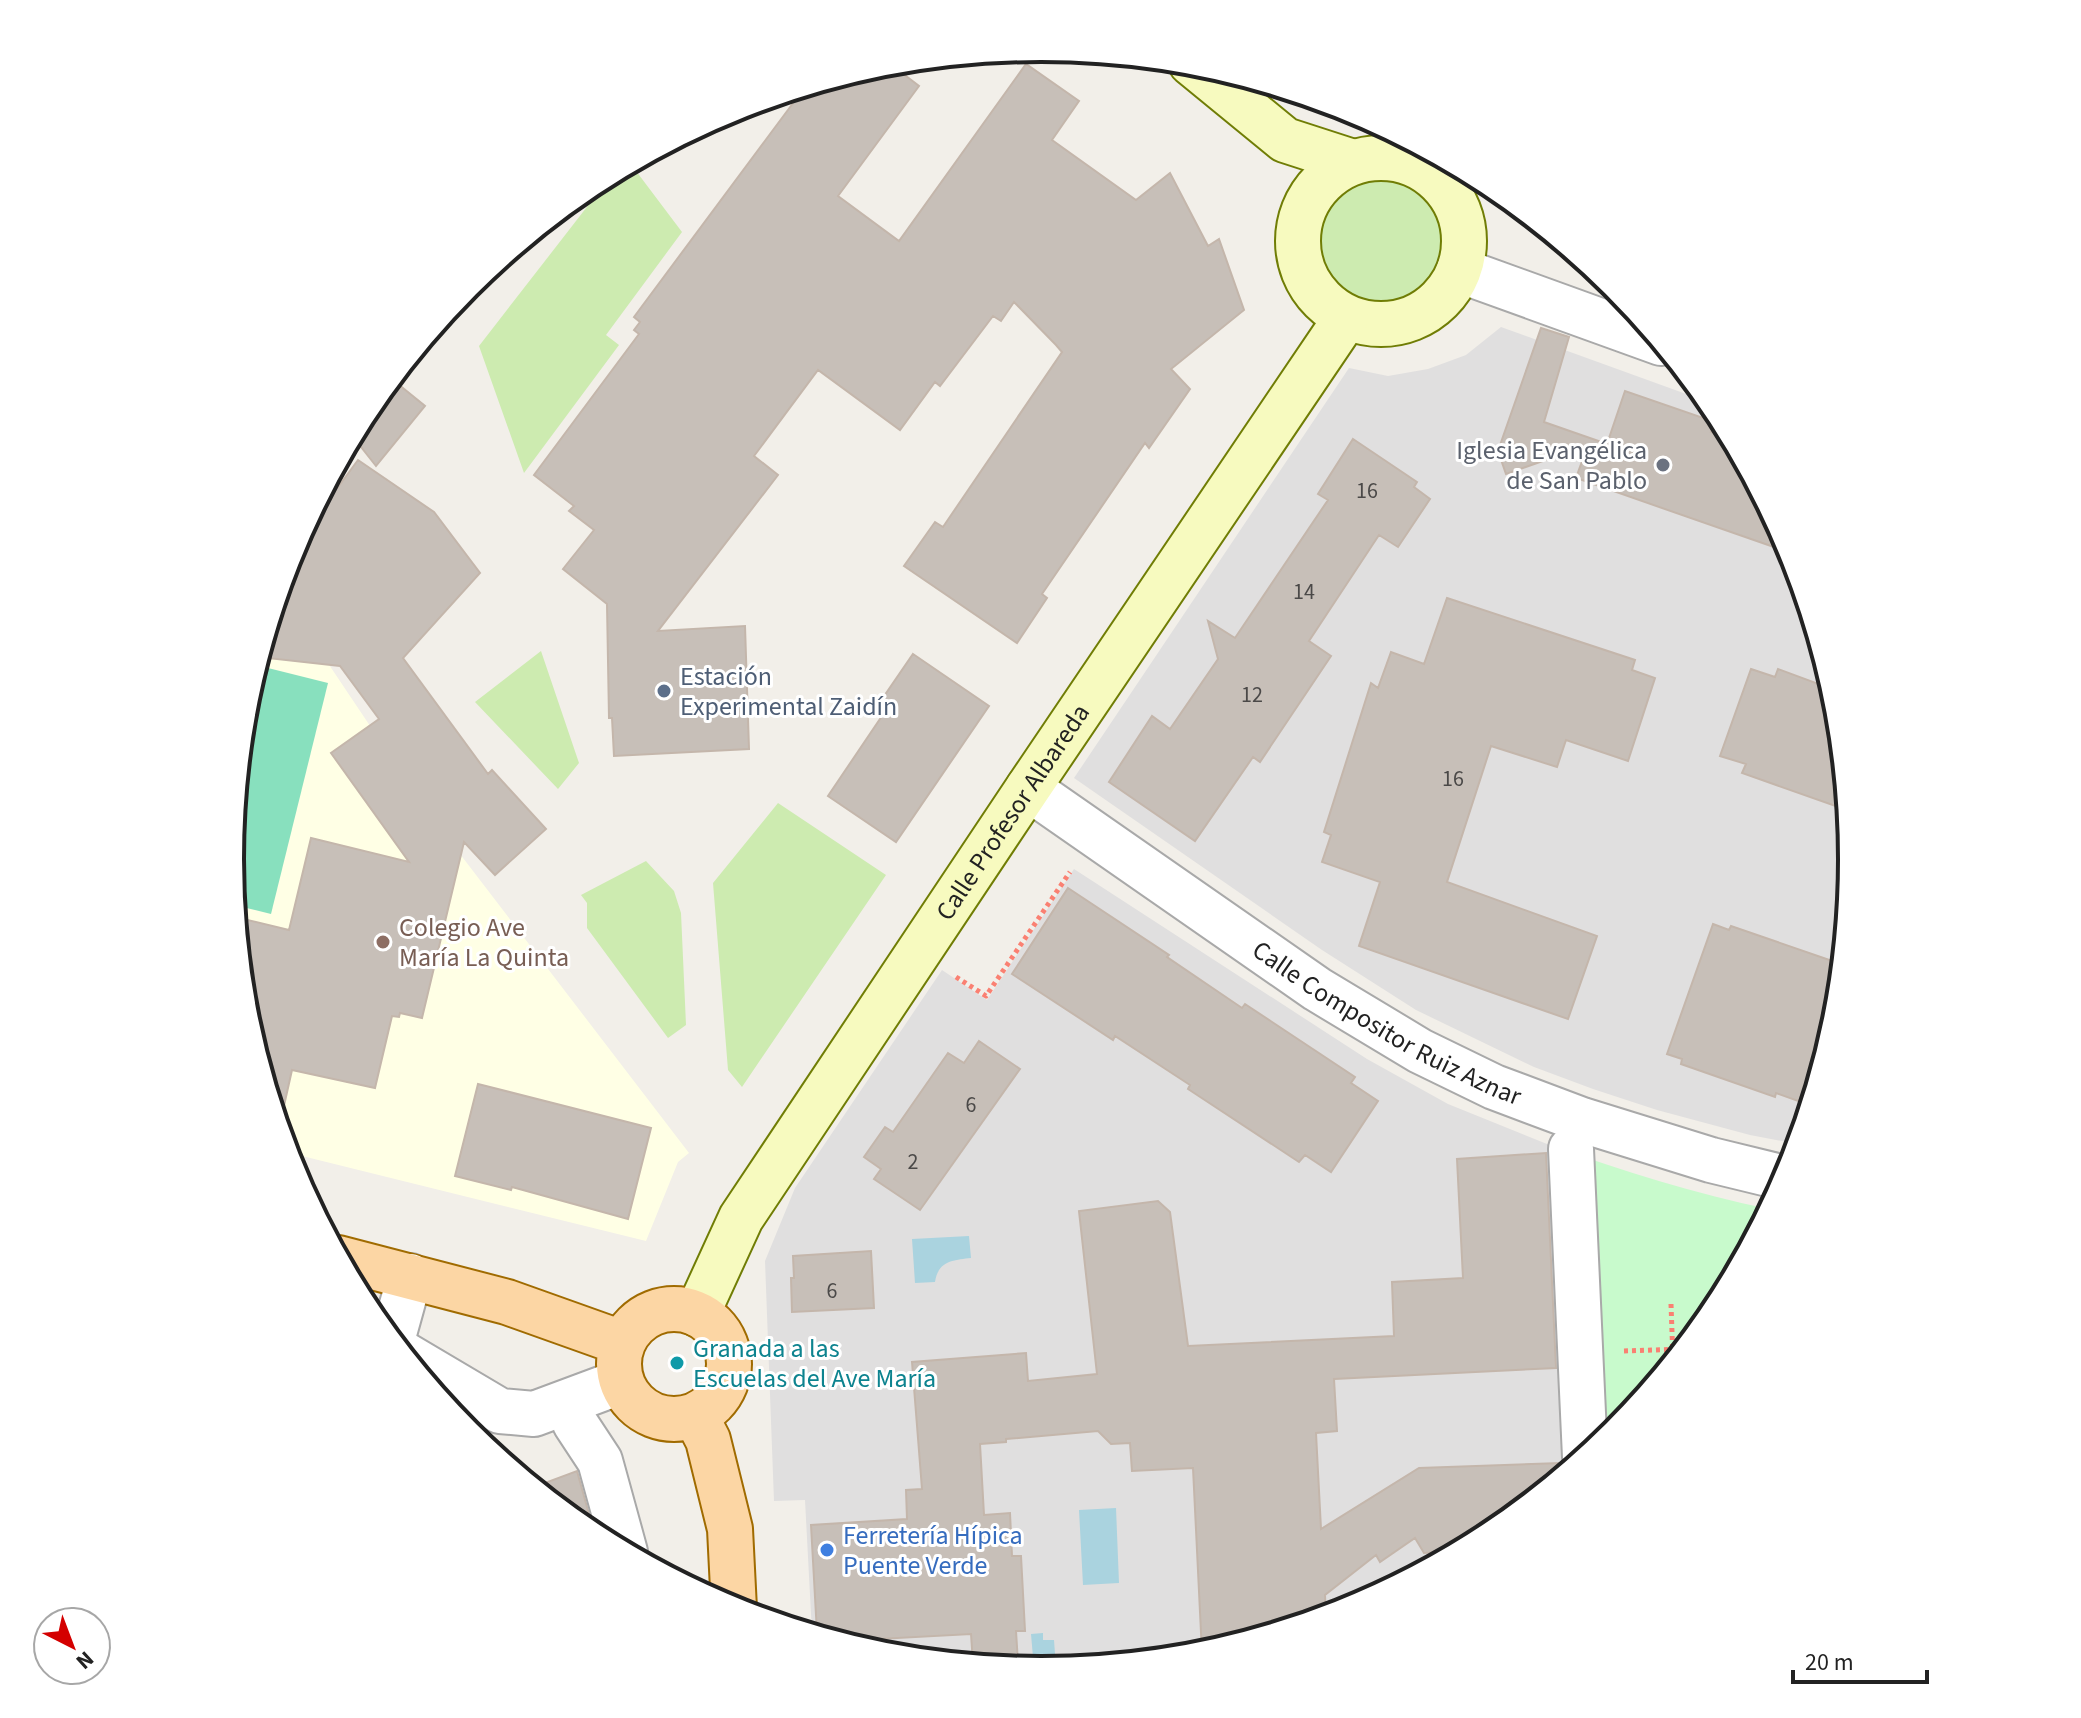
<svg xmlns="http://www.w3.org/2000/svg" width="2081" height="1718" font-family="'Source Sans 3',sans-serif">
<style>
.residential{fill:#e0dfdf}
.education{fill:#ffffe5}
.grass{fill:#cdebb0}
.park{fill:#c8facc}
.pitch{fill:#88e0be}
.water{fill:#aad3df}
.building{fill:#c7bfb8;stroke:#c4b6ab;stroke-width:2}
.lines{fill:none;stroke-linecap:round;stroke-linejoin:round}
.street-casing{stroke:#a9a9a9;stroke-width:48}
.secondary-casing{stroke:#707d05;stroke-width:48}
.primary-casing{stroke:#a06b00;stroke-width:48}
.path{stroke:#fa8072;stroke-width:5;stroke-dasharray:4 4;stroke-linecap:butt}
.street{stroke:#fff;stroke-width:44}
.secondary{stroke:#f7fabf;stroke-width:44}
.primary{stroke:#fcd6a4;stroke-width:44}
.worship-dot{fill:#6b7280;stroke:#fff;stroke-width:3}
.service-dot{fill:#5c6f8a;stroke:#fff;stroke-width:3}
.education-dot{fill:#8d6e63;stroke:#fff;stroke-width:3}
.culture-dot{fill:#0f9aa8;stroke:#fff;stroke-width:3}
.shop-dot{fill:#3f7fe0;stroke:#fff;stroke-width:3}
.labels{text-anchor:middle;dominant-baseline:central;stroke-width:6;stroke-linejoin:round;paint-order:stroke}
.number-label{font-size:22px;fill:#4b4948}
.worship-label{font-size:26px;fill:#5b616d;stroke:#fff;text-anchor:end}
.service-label{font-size:26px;fill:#4e5e75;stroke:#fff;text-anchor:start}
.street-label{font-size:26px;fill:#222;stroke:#fff}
.education-label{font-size:26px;fill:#785e54;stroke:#fff;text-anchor:start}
.culture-label{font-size:26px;fill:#0d838f;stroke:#fff;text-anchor:start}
.shop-label{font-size:26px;fill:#366cbe;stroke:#fff;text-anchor:start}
.rim{fill:none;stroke:#222;stroke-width:4}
</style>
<rect width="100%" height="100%" fill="#f2efe9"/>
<path class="residential" d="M494 263 354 438 347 445 366 408 467 285Z
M1501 327 1711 403 1790 549 1836 701 1851 859 1836 1018 1797 1144 1750 1135 1657 1110 1593 1089 1534 1067 1416 1010 1322 950 1074 778 1349 368 1388 376 1428 369 1466 355Z
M1074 869 1367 1059 1448 1104 1552 1146 1568 1470 1491 1534 1350 1608 1198 1654 1040 1670 882 1654 812 1633 805 1500 774 1501 765 1261 795 1188 942 970 987 1000Z"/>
<path class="education" d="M279 590 427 811 689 1153 678 1162 646 1241 286 1152 278 1127 281 1116 275 1114 245 1017 230 859 245 700Z"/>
<path class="grass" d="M630 163 682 232 606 335 619 345 524 473 479 346 614 172Z
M1319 239a63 63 0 1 1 126 0a63 63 0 1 1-126 0Z
M541 651 579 763 558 789 475 702Z
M778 803 886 875 742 1087 728 1070 713 883Z
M646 861 674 891 681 913 686 1025 668 1038 587 928V903L581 895Z"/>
<path class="park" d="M1552 1146C1624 1171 1695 1194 1769 1209L1715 1310 1614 1433 1568 1470Z"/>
<path class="pitch" d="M256 665 328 683 271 914 234 905 230 859 245 700Z"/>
<path class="water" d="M969 1236 971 1258C953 1260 938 1261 935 1282L915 1283 912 1239Z
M1116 1508 1119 1583 1083 1585 1079 1510Z
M1043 1633V1640H1054L1056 1668 1034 1669 1031 1634Z"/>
<path class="building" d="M889 63 919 86 838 196 899 241 1026 64 1079 101 1052 140 1136 200 1170 173 1208 246 1219 239 1244 310 1171 369 1190 389 1149 448 1145 443 1042 594 1047 598 1017 643 904 566 935 522 943 527 1062 352 1056 345 1014 302 1001 321 993 316 940 386 935 382 900 430 818 370 754 456 778 475 658 631 745 626 749 749 614 756 612 718H609L607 604 563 569 594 530 569 511 574 506 534 475 639 334 634 330 640 322 634 317 805 87Z
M1541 328 1569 337 1544 422 1607 444 1625 391 1715 422 1711 432 1731 439 1791 553 1576 478 1588 445 1506 474 1498 451Z
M398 384 425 406 376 466 354 438Z
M1353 439 1417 482 1414 487 1430 499 1398 547 1379 535 1309 641 1331 656 1260 762 1253 757 1195 841 1109 782 1152 716 1170 729 1218 659 1208 621 1235 638 1328 500 1318 494Z
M358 460 434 512 480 573 403 658 488 774 492 770 546 829 495 875 464 842 422 1018 400 1013 399 1017 392 1016 375 1088 292 1070 279 1128 245 1017 235 917 289 930 311 838 409 862 331 753 379 719 340 666 258 657 290 552Z
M1447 598 1635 660 1632 670 1655 678 1628 761 1566 740 1557 767 1491 746 1447 882 1597 936 1568 1019 1359 946 1380 882 1322 862 1331 835 1324 832 1371 683 1378 688 1391 652 1424 664Z
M913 654 989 706 896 842 828 796 886 710 878 705Z
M1751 669 1775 677 1778 669 1832 689 1836 701 1847 810 1742 773 1746 764 1720 756Z
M1068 888 1169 955 1167 957 1242 1008 1245 1004 1355 1077 1351 1083 1378 1101 1331 1172 1305 1155 1299 1162 1188 1089 1190 1085 1115 1036 1113 1040 1012 974Z
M1713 924 1729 930 1731 926 1841 964 1837 1001 1801 1102 1776 1093 1775 1097 1681 1064 1682 1059 1667 1054Z
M979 1041 1020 1069 920 1210 874 1179 881 1169 864 1157 885 1127 893 1132 948 1053 964 1063Z
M478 1084 651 1128 628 1219 512 1187 511 1190 455 1176Z
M1546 1153 1556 1368 1334 1379 1337 1431 1316 1433 1321 1529 1419 1468 1561 1463 1566 1472 1491 1534 1458 1551 1424 1553 1415 1538 1380 1562 1376 1555 1325 1595 1326 1616 1202 1653 1193 1468 1132 1471 1130 1443 1111 1444 1098 1431 1006 1439V1442L980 1444 984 1515 1010 1513 1012 1556H1021L1025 1631H1016L1018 1663H973L971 1634 842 1641 841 1632 817 1633 811 1525 907 1519 906 1490 922 1489 912 1362 1026 1353 1028 1381 1097 1374 1079 1211 1158 1201 1170 1212 1188 1346 1394 1336 1392 1282 1463 1278 1457 1159Z
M871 1251 874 1308 792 1312 791 1278H794L793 1256Z
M577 1471 595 1536 534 1487Z"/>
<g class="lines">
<g class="street-casing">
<g id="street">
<path d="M1459 270 1661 343"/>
<path id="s1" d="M1028 788 1317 989 1420 1051 1494 1087 1582 1120 1711 1160 1785 1178"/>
<path d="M1571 1149 1585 1457"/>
<path d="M392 1341 410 1276"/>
<path d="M402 1353 500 1411 534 1414 620 1382"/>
<path d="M575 1423 600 1461 625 1552"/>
</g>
</g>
<g class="secondary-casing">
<g id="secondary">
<path d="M1191 63 1285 140 1353 162"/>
<circle cx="1381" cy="241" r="83"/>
<path id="s2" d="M697 1314 741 1218 1028 788 1346 318"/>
</g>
</g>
<g class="primary-casing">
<path id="primary" d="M338 1258 507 1302 622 1343
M619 1364a55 55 0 1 1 110 0a55 55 0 1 1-110 0Z
M695 1415 708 1440 730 1529 734 1609"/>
</g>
<path class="path" d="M956 977 986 996 1070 872
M1671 1304 1673 1360
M1624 1351 1683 1349"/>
<use href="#street" class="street"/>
<use href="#secondary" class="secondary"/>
<use href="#primary" class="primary"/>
</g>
<circle class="worship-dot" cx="1663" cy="465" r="8"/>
<circle class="service-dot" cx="664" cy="691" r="8"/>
<circle class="education-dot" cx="383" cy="942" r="8"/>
<circle class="culture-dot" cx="677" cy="1363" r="8"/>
<circle class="shop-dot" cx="827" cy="1550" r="8"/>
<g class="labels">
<g class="number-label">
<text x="1367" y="491">16</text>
<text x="1304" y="592">14</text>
<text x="1252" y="695">12</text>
<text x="1453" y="779">16</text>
<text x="971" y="1105">6</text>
<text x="913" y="1162">2</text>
<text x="832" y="1291">6</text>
</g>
<g class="worship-label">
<text x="1647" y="450">Iglesia Evangélica<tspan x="1647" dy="30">de San Pablo</tspan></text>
</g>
<g class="service-label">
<text x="680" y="676">Estación<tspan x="680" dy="30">Experimental Zaidín</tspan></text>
</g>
<g class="street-label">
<text stroke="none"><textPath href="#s2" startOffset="594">Calle Profesor Albareda</textPath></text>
<text stroke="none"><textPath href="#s1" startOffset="430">Calle Compositor Ruiz Aznar</textPath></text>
</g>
<g class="education-label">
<text x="399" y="927">Colegio Ave<tspan x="399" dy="30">María La Quinta</tspan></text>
</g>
<g class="culture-label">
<text x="693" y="1348">Granada a las<tspan x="693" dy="30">Escuelas del Ave María</tspan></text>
</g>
<g class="shop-label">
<text x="843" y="1535">Ferretería Hípica<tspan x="843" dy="30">Puente Verde</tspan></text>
</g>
</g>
<path d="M0 0H2081V1718H0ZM244 859a797 797 0 1 1 1594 0a797 797 0 1 1-1594 0Z" fill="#fff" fill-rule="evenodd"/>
<path class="rim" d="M244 859a797 797 0 1 1 1594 0a797 797 0 1 1-1594 0Z"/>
<g transform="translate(72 1646) rotate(138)"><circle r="38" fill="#ffffff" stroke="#a7a7a7" stroke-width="2"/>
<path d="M0-6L14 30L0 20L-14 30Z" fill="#d40000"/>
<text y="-12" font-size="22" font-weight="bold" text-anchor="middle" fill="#222222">N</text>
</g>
<path d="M1793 1670v12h134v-12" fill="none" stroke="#222222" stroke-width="4"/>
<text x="1805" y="1670" font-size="24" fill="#222222" stroke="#ffffff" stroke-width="6" paint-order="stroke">20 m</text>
</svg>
